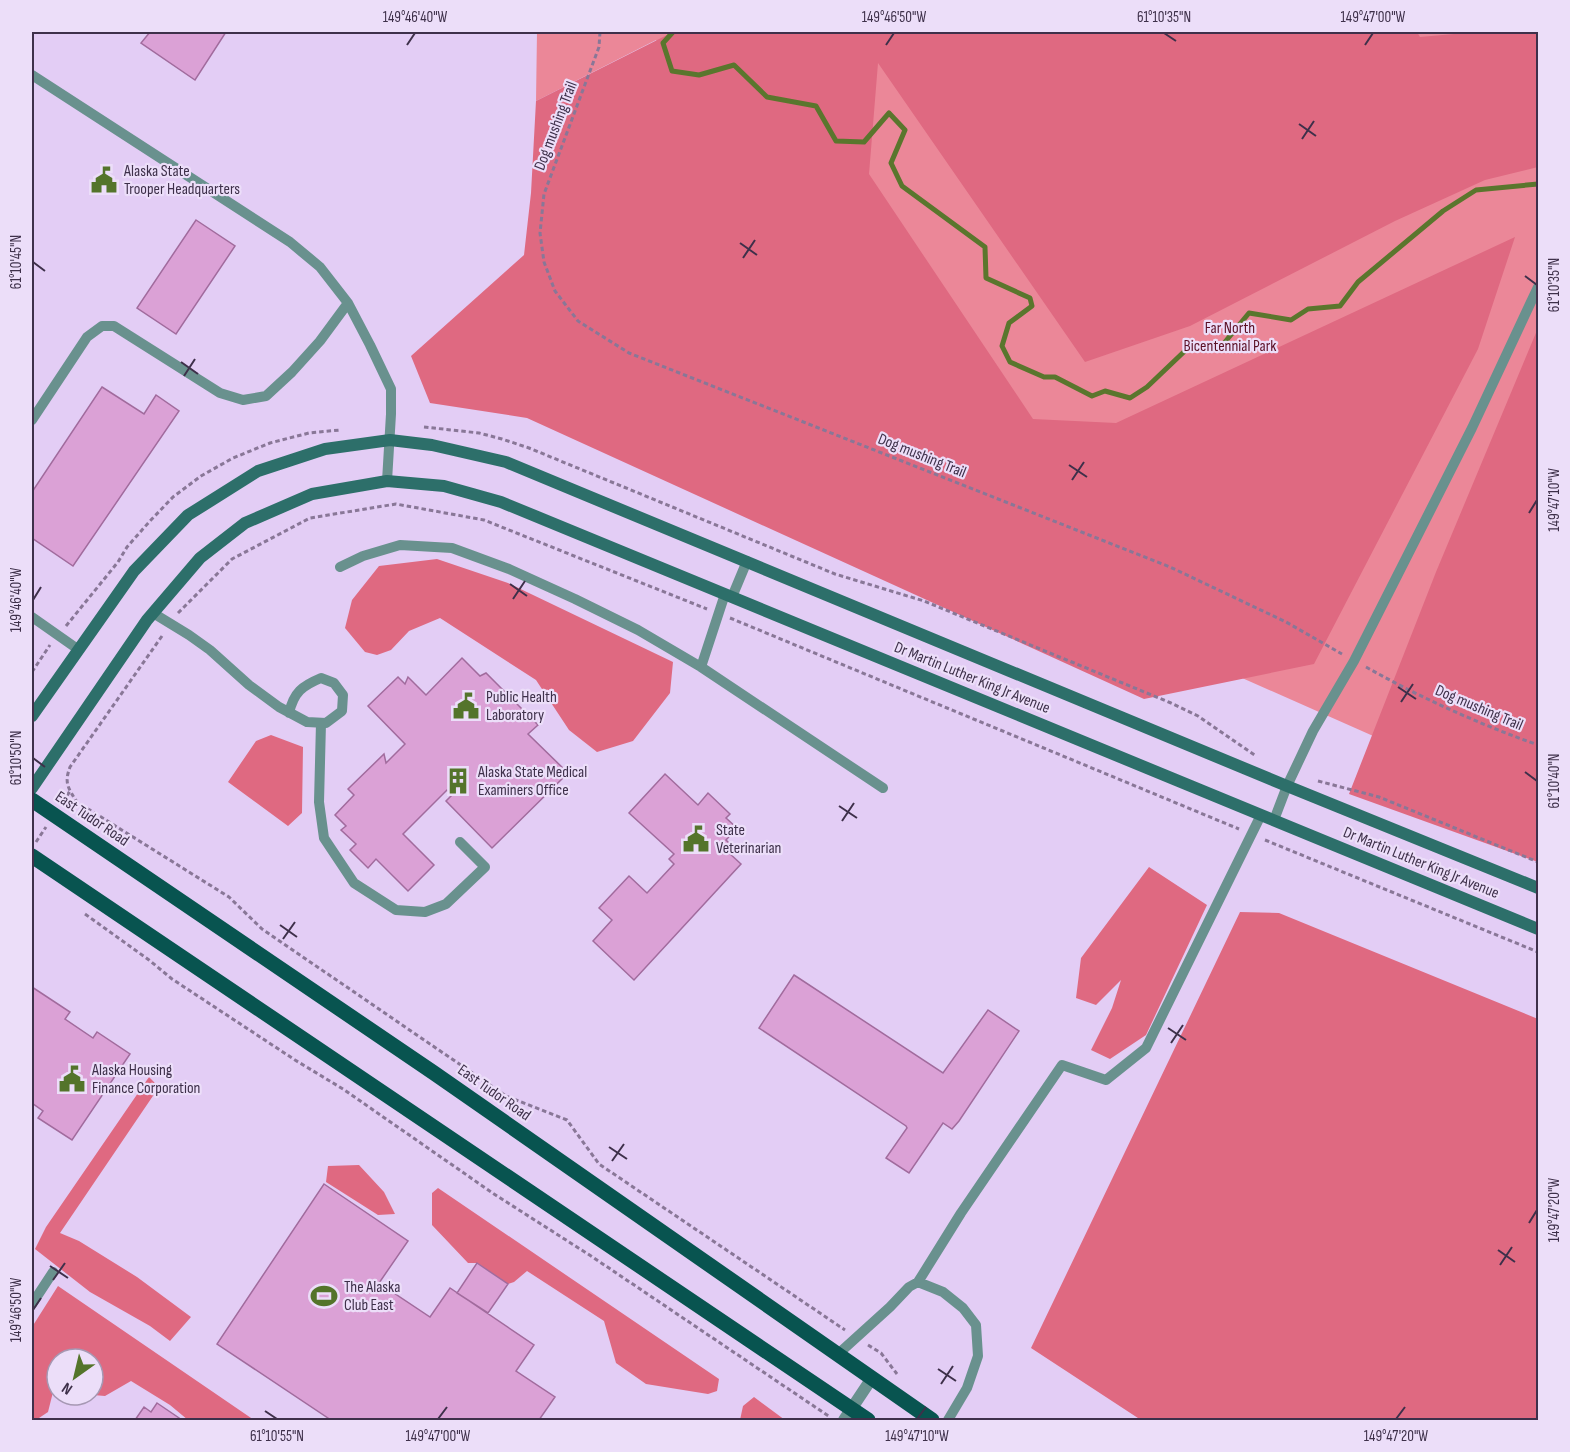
<svg xmlns="http://www.w3.org/2000/svg" width="1570" height="1452" font-family="'Sofia Sans Condensed',sans-serif">
<style>
.green{fill:#eb8798}
.forest{fill:#df6981}
.lines{fill:none;stroke-linecap:round;stroke-linejoin:round}
.stream{stroke:#5a762d;stroke-width:5}
.building{fill:#dba1d6;stroke:#a16b9d;stroke-width:1.5}
.path{stroke:#897797;stroke-width:3;stroke-dasharray:4.5 3;stroke-linecap:butt}
.lane{stroke:#69918e;stroke-width:10}
.street{stroke:#69918e;stroke-width:12}
.secondary{stroke:#2d6f6a;stroke-width:12}
.primary{stroke:#085450;stroke-width:15}
.ticks{fill:none;stroke:#3e304a;stroke-width:2}
.labels{text-anchor:middle;dominant-baseline:central;stroke-width:4.5;stroke-linejoin:round;paint-order:stroke}
.street-label{font-size:16px;fill:#3e304a;stroke:#ecdef9}
.poi-label{font-size:16px;fill:#3e304a;stroke:#ecdef9;text-anchor:start}
.park-label{font-size:16px;fill:#5b1026;stroke:#ecdef9}
.neatline{fill:none;stroke:#3e304a;stroke-width:2}
.ticks-label{font-size:15px;text-anchor:middle;fill:#3e304a}
</style>
<rect width="100%" height="100%" fill="#e3cdf5"/>
<path class="green" d="M537 32H1538V809L1021 580 656 40 536 101Z"/>
<path class="forest" d="M673 32H1417L1420 37 1477 32H1538V167L1485 180 1395 221 1190 326 1085 362 878 63 869 174 1033 419 1116 423 1515 237 1478 349 1314 664 1144 699 527 418 430 403 411 356 524 255 531 193 536 101Z
M1538 328V862L1349 794 1436 572Z
M437 559 508 583 673 662 670 693 633 741 597 752 569 730 536 680 440 618 409 631 391 650 377 655 365 652 345 628 352 600 379 566Z
M271 735 303 747 302 813 288 826 228 782 256 741Z
M1149 867 1207 905 1146 1035 1110 1059 1091 1050 1112 1008 1121 980 1096 1005 1076 998 1081 958Z
M1240 912 1279 913 1538 1019V1420H1141L1031 1348Z
M149 1077 159 1087 60 1233 79 1241 137 1277 191 1317 170 1341 150 1326 90 1292 35 1249 46 1227Z
M359 1165 384 1192 395 1214 378 1215 326 1182 328 1166Z
M438 1188 719 1379 717 1391 708 1394 646 1384 616 1363 604 1321 527 1271 514 1282 508 1284 477 1263H468L432 1225V1193Z
M58 1286 254 1420H188L170 1405 131 1381 105 1396 93 1395V1359H57V1388H54L48 1412 36 1420H32V1327Z
M754 1397 785 1420H740L743 1406Z"/>
<g class="lines">
<path class="stream" d="M673 32 663 43 672 71 699 75 734 65 767 97 816 106 836 141 864 142 889 113 905 130 891 163 902 186 985 247 986 278 1030 298 1032 306 1009 323 1002 346 1010 362 1044 377H1055L1092 396 1105 391 1130 398 1147 387 1189 347 1220 348 1249 313 1291 320 1308 309 1340 306 1358 282 1443 211 1476 190 1538 184"/>
</g>
<path class="building" d="M150 32H226L195 80 141 43Z
M196 220 235 246 176 334 137 308Z
M102 387 144 414 156 395 179 411 73 566 32 538V492Z
M462 658 480 676 486 673 538 725 528 734 568 773 492 848 446 801 452 795 447 790 403 834 434 865 408 891 376 859 368 868 350 850 356 844 341 830 346 826 335 815 354 795 348 789 384 754 386 763 405 744 368 706 398 677 405 684 408 677 426 695Z
M665 774 698 805 708 793 730 814 726 818 737 828 726 840 733 847 728 852 741 864 634 980 593 941 612 920 599 908 629 876 647 893 674 864 669 859 674 854 629 813Z
M794 975 943 1073 988 1010 1019 1031 959 1121 952 1129 943 1123 909 1173 886 1158 907 1128 906 1126 759 1028Z
M32 987 70 1012 65 1019 93 1038 97 1032 130 1054 72 1140 38 1118 43 1111 32 1103Z
M324 1184 408 1241 379 1283 430 1317 450 1288 534 1345 516 1371 555 1397 539 1420H331L217 1344Z
M477 1263 508 1284 488 1313 457 1293Z
M157 1403 182 1420H135L144 1407 151 1412Z"/>
<g class="lines">
<path class="path" d="M600 32 599 47 544 194 540 233 544 262 555 291 578 321 629 353 1170 567 1286 622 1342 654
M424 427 479 433 502 439 529 448 835 574 924 601 1171 703 1198 716 1256 756
M178 613 232 559 310 518 396 504 484 520 707 609
M730 618 1239 829
M66 626 118 562 127 547 150 521 173 497 201 476 233 458 270 443 309 433 340 430
M162 636 70 767C64 783 68 788 77 802L229 897 262 929 506 1096 567 1120 599 1164 845 1330
M1366 667C1421 698 1479 724 1538 745
M32 672 50 645
M1318 781 1379 797 1538 862
M63 802 70 791
M1265 840 1538 952
M36 842 46 827
M85 914 149 960 172 979 295 1060 343 1089 494 1194 591 1256 830 1417
M868 1345 881 1353 897 1374"/>
<path class="lane" d="M32 75 290 242 320 267 348 303 370 345 391 389V414L387 481
M32 420 87 337 102 326H114L220 393 243 400 266 396 292 372 320 341 348 303
M340 567 363 556 400 545 452 548 509 569 575 599 638 630 701 667
M725 594 701 667 883 788
M732 597 747 561
M153 613 189 635 210 650 249 685 279 707 307 722 326 723 342 711 343 695 334 683 321 678C302 686 294 692 289 713
M32 617 79 650
M321 723 319 802 324 838 354 883 396 910 425 912 446 904 485 867 460 842
M1274 820 1287 786 1313 731 1354 661 1472 428 1538 287
M918 1282 961 1213 1062 1065 1106 1080 1146 1048 1261 815
M32 1304 53 1272
M837 1355 890 1307 909 1287 918 1282 943 1292 963 1308 976 1325 978 1356 967 1388 948 1420"/>
<path class="street" d="M844 1420 872 1378"/>
<path class="secondary" d="M32 716 134 571 188 515 258 471 325 449 390 440 432 445 506 462 1287 786 1538 888
M32 788 147 620 200 558 245 523 312 494 387 481 444 486 501 502 1538 929"/>
<path class="primary" d="M32 800 434 1073 932 1420
M32 856 868 1420"/>
</g>
<path class="ticks" d="M1164 33 1176 41M407 45 415 33M886 45 894 33M1365 45 1373 33M1299 124 1316 136M1302 139 1314 121M740 243 757 255M743 258 755 240M33 262 45 271M1525 276 1537 285M181 362 198 374M184 376 195 359M1069 465 1087 477M1072 480 1084 462M1529 513 1537 500M510 584 527 596M513 599 525 581M33 600 41 587M1398 687 1416 699M1401 702 1413 684M33 758 45 767M1525 772 1537 781M839 806 857 818M842 821 854 803M280 925 297 937M283 939 295 922M1168 1028 1186 1040M1171 1043 1183 1025M609 1147 627 1159M612 1161 624 1144M1529 1223 1537 1210M1498 1250 1515 1262M1500 1265 1512 1247M50 1266 68 1278M53 1280 65 1263M33 1310 41 1298M938 1369 956 1381M941 1384 953 1366M265 1411 277 1419M438 1419 447 1407M917 1419 926 1407M1396 1419 1405 1407"/>
<defs>
<g id="civic-bare" transform="scale(2.07)"><path d="M-.6-6.5H3V-4.5H.6V-3L4-1V1h2V6H-6V1h2V-1L-.6-3ZM-1.2 2.5V6h2.4V2.5Z" fill="#54742b" stroke="#ecdef9" stroke-width="2.5" paint-order="stroke"/></g>
<g id="building-bare" transform="scale(2.07)"><path d="M-4-6H4V6H1V3H-1V6H-4ZM-2.5-4.3h1.7v1.8h-1.7ZM.8-4.3h1.7v1.8H.8ZM-2.5-1h1.7V.8h-1.7ZM.8-1h1.7V.8H.8Z" fill="#54742b" stroke="#ecdef9" stroke-width="2.5" paint-order="stroke"/></g>
<g id="stadium-bare" transform="scale(2.07)"><path d="M0-5a6.5 5 0 1 0 0 10a6.5 5 0 1 0 0-10ZM-3.5-1.8h7v3.6h-7Z" fill="#54742b" stroke="#ecdef9" stroke-width="2.5" paint-order="stroke"/></g>
</defs>
<g fill-rule="evenodd">
<use href="#civic-bare" x="104" y="180"/>
<use href="#civic-bare" x="466" y="706"/>
<use href="#building-bare" x="458" y="781"/>
<use href="#civic-bare" x="696" y="839"/>
<use href="#civic-bare" x="72" y="1079"/>
<use href="#stadium-bare" x="324" y="1296"/>
</g>
<g class="labels">
<g class="street-label">
<text transform="translate(556 126) rotate(-69)">Dog mushing Trail</text>
<text transform="translate(922 456) rotate(22)">Dog mushing Trail</text>
<text transform="translate(972 678) rotate(22)">Dr Martin Luther King Jr Avenue</text>
<text transform="translate(1479 708) rotate(23)">Dog mushing Trail</text>
<text transform="translate(92 819) rotate(34)">East Tudor Road</text>
<text transform="translate(1421 863) rotate(22)">Dr Martin Luther King Jr Avenue</text>
<text transform="translate(494 1093) rotate(35)">East Tudor Road</text>
</g>
<g class="poi-label">
<text x="124" y="171">Alaska State<tspan x="124" dy="18">Trooper Headquarters</tspan></text>
<text x="486" y="697">Public Health<tspan x="486" dy="18">Laboratory</tspan></text>
<text x="478" y="772">Alaska State Medical<tspan x="478" dy="18">Examiners Office</tspan></text>
<text x="716" y="830">State<tspan x="716" dy="18">Veterinarian</tspan></text>
<text x="92" y="1070">Alaska Housing<tspan x="92" dy="18">Finance Corporation</tspan></text>
<text x="344" y="1287">The Alaska<tspan x="344" dy="18">Club East</tspan></text>
</g>
<g class="park-label">
<text x="1230" y="328">Far North<tspan x="1230" dy="18">Bicentennial Park</tspan></text>
</g>
</g>
<rect width="1570" height="1452" fill="none" stroke="#ecdef9" stroke-width="66"/>
<g transform="translate(75 1377) rotate(214)"><circle r="28" fill="#ecdef9" stroke="#a698b3" stroke-width="1.5"/>
<path d="M0-4.5L10 22L0 15L-10 22Z" fill="#54742b"/>
<text y="-9" font-size="16" font-weight="bold" text-anchor="middle" fill="#3e304a">N</text>
</g>
<rect x="33" y="33" width="1504" height="1386" class="neatline"/>
<g class="ticks-label">
<text x="415" y="22">149°46'40"W</text>
<text x="894" y="22">149°46'50"W</text>
<text x="1164" y="22">61°10'35"N</text>
<text x="1373" y="22">149°47'00"W</text>
<text transform="translate(16 262) rotate(-90)" y="5">61°10'45"N</text>
<text transform="translate(1554 285) rotate(-90)" y="5">61°10'35"N</text>
<text transform="translate(1554 500) rotate(-90)" y="5">149°47'10"W</text>
<text transform="translate(16 600) rotate(-90)" y="5">149°46'40"W</text>
<text transform="translate(16 758) rotate(-90)" y="5">61°10'50"N</text>
<text transform="translate(1554 781) rotate(-90)" y="5">61°10'40"N</text>
<text transform="translate(1554 1210) rotate(-90)" y="5">149°47'20"W</text>
<text transform="translate(16 1310) rotate(-90)" y="5">149°46'50"W</text>
<text x="277" y="1441">61°10'55"N</text>
<text x="438" y="1441">149°47'00"W</text>
<text x="917" y="1441">149°47'10"W</text>
<text x="1396" y="1441">149°47'20"W</text>
</g>
</svg>
